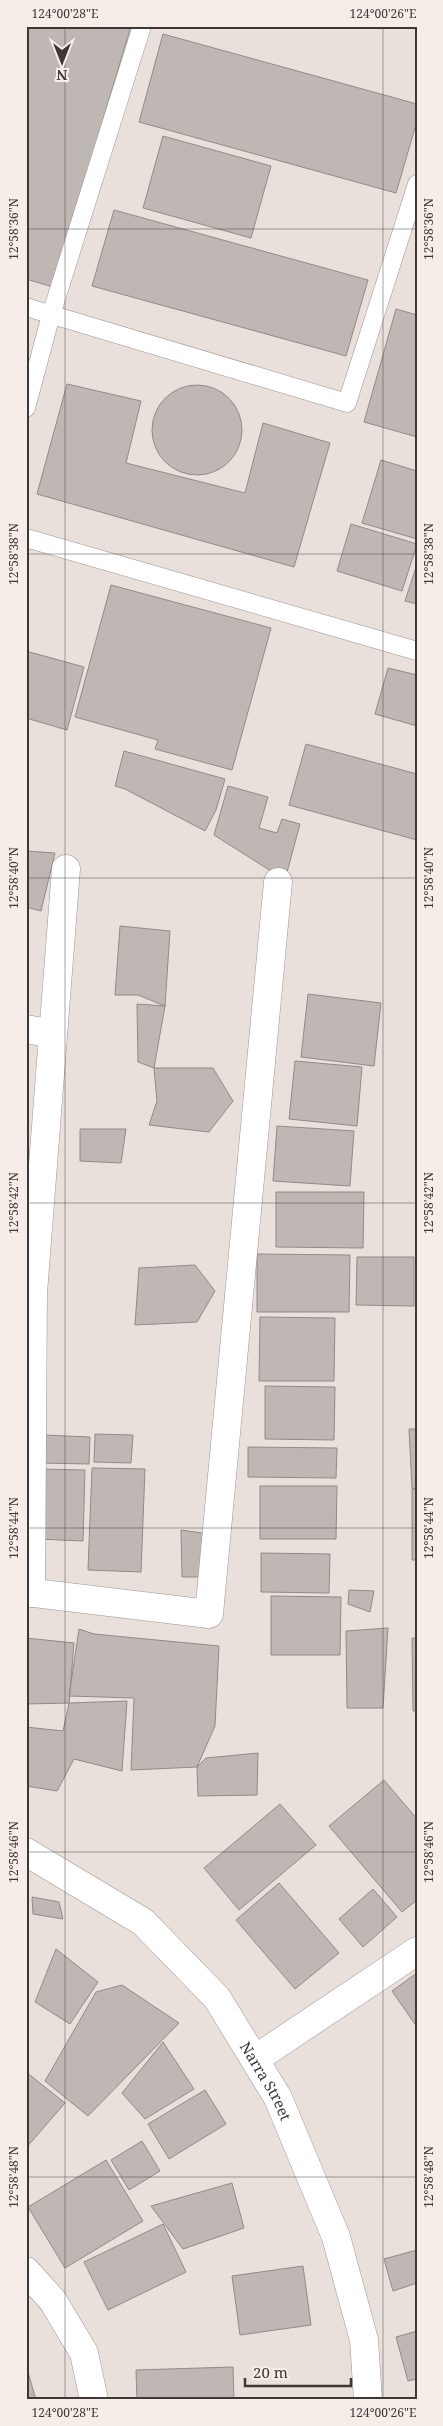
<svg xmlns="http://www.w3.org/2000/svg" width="443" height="2426" font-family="'Noto Serif',serif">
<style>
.building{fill:#bfb7b3;stroke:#928a87}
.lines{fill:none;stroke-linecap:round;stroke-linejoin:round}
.lane-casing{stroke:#9c9591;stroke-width:19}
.street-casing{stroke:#9c9591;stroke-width:29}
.lane{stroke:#fff;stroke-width:18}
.street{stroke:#fff;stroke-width:28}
.ticks{fill:none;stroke:#3b3836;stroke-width:1;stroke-opacity:0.45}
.labels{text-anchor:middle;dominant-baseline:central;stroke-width:4;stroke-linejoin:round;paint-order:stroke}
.street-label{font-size:15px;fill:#3b3836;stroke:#f6ede9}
.neatline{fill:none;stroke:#3b3836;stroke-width:2}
.ticks-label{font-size:12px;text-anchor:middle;fill:#3b3836}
</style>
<rect width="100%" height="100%" fill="#e9e0dc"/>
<path class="building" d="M26 26H131L53 287 26 279Z
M163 34 417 104V121L396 193 139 122Z
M163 136 271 166 251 238 143 208Z
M114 210 368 280 346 356 92 286Z
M396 309 417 315V437L364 422Z
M67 384 141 401 126 463 245 493 263 423 330 443 294 567 37 494Z
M152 430a45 45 0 1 1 90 0a45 45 0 1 1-90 0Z
M381 460 417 471V539L362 523Z
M351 524 417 544 402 591 337 571Z
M417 564V604L405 601Z
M111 585 271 628 232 770 155 749 158 740 75 717Z
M26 651 84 667 67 730 26 718Z
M388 668 417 675V726L375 714Z
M306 744 417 774V840L289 805Z
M124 751 225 779 216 810 205 831 125 789 115 786Z
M228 786 268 797 259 828 277 833 282 819 300 824 286 876 274 873 214 835Z
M26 851 55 853 41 911 26 907Z
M120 926 170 931 165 1006 138 995H115Z
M308 994 381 1003 374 1066 301 1057Z
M137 1004 165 1006 154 1068 138 1062Z
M295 1061 362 1067 357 1126 289 1119Z
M154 1068H213L233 1101 209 1132 149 1125 157 1101Z
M277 1126 354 1131 350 1186 273 1181Z
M80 1129H126L121 1163 80 1161Z
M276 1192H364L363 1248 276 1247Z
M257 1254 350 1255 349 1312H257Z
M357 1257H414V1306L356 1305Z
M195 1265 215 1291 197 1322 135 1325 139 1268Z
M260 1317 335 1318 334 1381H259Z
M265 1386 335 1387 334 1440 265 1439Z
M409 1429H417V1488L412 1489Z
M95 1434 133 1435 131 1463 94 1462Z
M43 1435 90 1437 89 1464 42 1463Z
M248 1447 337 1448 336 1478 248 1477Z
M92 1468 145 1469 141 1572 88 1570Z
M40 1469 85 1470 83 1541 37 1539Z
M260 1486H337L336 1539H260Z
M412 1489H417V1560H412Z
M181 1530 210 1534 205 1577H182Z
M261 1553 330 1554 329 1593 261 1592Z
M349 1590 374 1591 370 1612 348 1604Z
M271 1596 341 1597 340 1655H271Z
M388 1628 383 1708H347L346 1631Z
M79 1629 94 1634 219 1646 215 1726 197 1767 131 1770 134 1698 69 1696Z
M26 1638 74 1643 69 1703 26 1704Z
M412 1638H417V1711H413Z
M127 1701 122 1771 74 1759 57 1791 26 1786V1727L63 1731 69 1703Z
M258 1753 257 1795 198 1796 197 1767 206 1758Z
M384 1780 417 1819V1900L402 1912 329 1826Z
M280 1804 316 1845 239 1910 204 1868Z
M279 1883 339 1953 295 1989 236 1920Z
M373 1889 397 1917 363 1947 339 1919Z
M32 1897 59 1902 63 1919 33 1914Z
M56 1949 98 1982 70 2024 35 2002Z
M417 1973V2027L392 1991Z
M122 1985 179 2023 88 2116 45 2081 96 1992Z
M163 2042 194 2089 145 2119 122 2093Z
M26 2072 65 2103 26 2148Z
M205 2090 226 2124 169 2159 148 2124Z
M142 2141 160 2171 129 2190 111 2160Z
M106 2160 143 2221 65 2268 28 2207Z
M232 2183 244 2228 183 2249 151 2206Z
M163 2224 186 2272 108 2310 84 2262Z
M417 2250V2283L393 2291 384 2259Z
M303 2266 311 2325 240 2335 232 2276Z
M417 2331V2379L408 2381 396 2337Z
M26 2365 36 2400H26Z
M233 2367 234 2400H137L136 2370Z"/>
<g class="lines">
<g class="lane-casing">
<path id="lane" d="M26 307 347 403 417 184
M26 408 51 315 142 26
M26 538 417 651"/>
</g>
<g class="street-casing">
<g id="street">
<path d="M26 1029 53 1034"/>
<path d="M26 1592 209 1614 278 882"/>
<path d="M31 1593 33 1293 66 869"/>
<path id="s1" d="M26 1852 143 1922 217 1998 278 2098 336 2237 364 2340 368 2400"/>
<path d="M255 2059 417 1951"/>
<path d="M26 2271 53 2301 84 2353 94 2400"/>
</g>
</g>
<use href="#lane" class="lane"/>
<use href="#street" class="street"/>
</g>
<path class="ticks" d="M65 26V2400M383 26V2400M26 229H417M26 554H417M26 878H417M26 1203H417M26 1528H417M26 1852H417M26 2177H417"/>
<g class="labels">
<g class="street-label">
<text stroke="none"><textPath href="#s1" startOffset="339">Narra Street</textPath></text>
</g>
</g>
<rect width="443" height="2426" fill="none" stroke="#f6ede9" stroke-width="55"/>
<g transform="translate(62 62) rotate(180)" stroke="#f6ede9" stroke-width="4" paint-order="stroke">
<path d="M0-4L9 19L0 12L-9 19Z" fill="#3b3836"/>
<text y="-8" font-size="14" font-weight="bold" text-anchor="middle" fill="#3b3836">N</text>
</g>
<path d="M245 2378v8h106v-8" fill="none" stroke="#3b3836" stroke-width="2.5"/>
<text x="253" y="2378" font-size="15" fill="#3b3836" stroke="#f6ede9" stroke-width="4" paint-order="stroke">20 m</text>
<rect x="28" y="28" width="388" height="2370" class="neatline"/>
<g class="ticks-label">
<text x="65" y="18">124°00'28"E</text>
<text x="383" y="18">124°00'26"E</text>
<text transform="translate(429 229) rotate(-90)" y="4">12°58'36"N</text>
<text transform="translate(14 229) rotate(-90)" y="4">12°58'36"N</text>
<text transform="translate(14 554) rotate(-90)" y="4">12°58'38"N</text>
<text transform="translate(429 554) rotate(-90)" y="4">12°58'38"N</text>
<text transform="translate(14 878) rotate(-90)" y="4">12°58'40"N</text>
<text transform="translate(429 878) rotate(-90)" y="4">12°58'40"N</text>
<text transform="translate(429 1203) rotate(-90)" y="4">12°58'42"N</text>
<text transform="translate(14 1203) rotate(-90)" y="4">12°58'42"N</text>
<text transform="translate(429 1528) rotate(-90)" y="4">12°58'44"N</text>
<text transform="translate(14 1528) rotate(-90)" y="4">12°58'44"N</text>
<text transform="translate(429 1852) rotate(-90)" y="4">12°58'46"N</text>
<text transform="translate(14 1852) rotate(-90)" y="4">12°58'46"N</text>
<text transform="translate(429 2177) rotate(-90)" y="4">12°58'48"N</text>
<text transform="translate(14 2177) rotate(-90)" y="4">12°58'48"N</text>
<text x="65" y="2417">124°00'28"E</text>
<text x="383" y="2417">124°00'26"E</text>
</g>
</svg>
